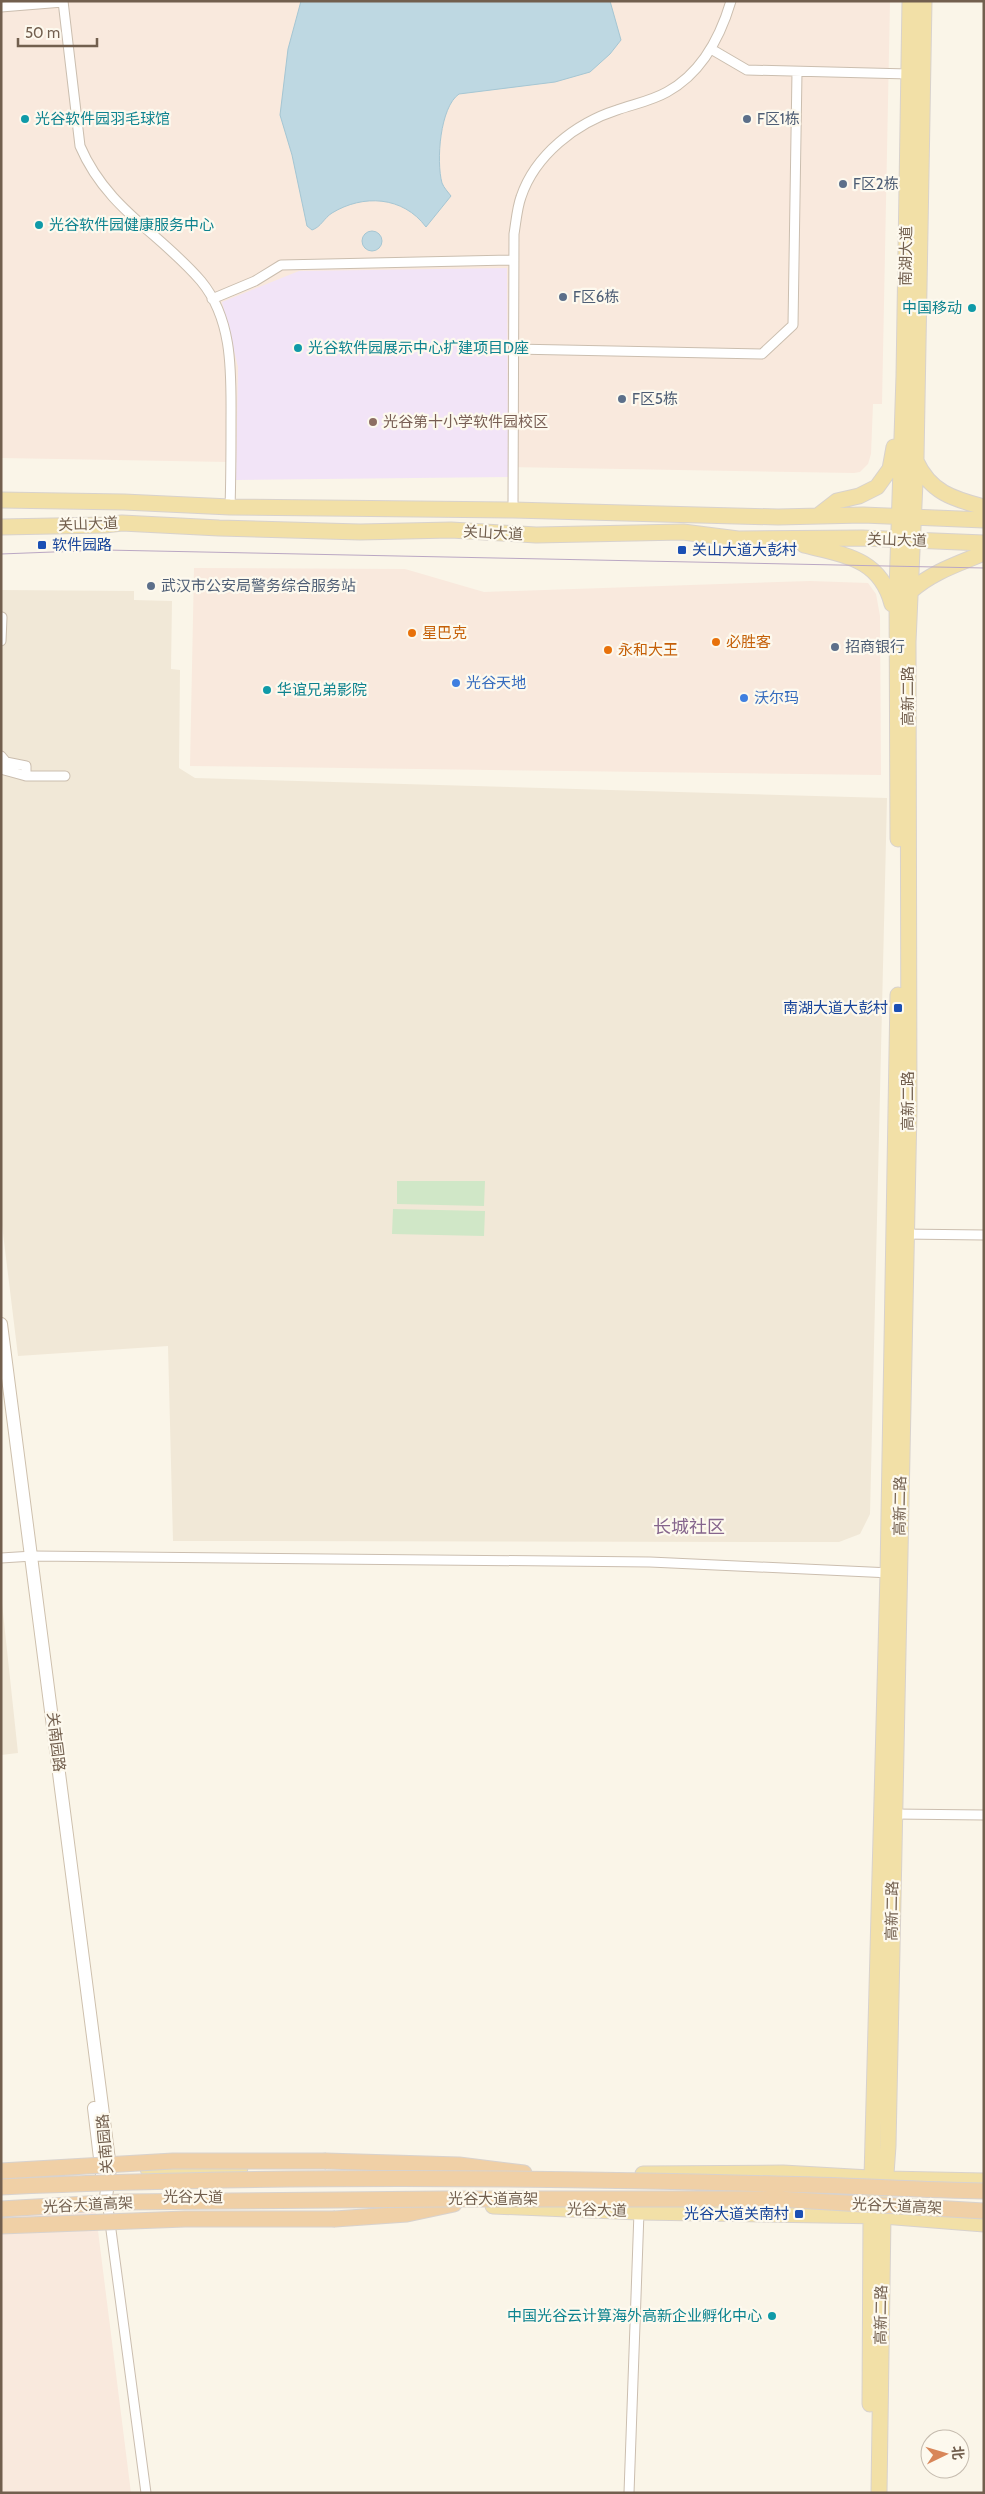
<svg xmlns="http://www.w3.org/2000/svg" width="985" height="2494" font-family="Cabin,'Noto Sans SC',sans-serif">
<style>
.residential{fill:#f1e8d7}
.commercial{fill:#f9e9dd}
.education{fill:#f2e4f7}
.green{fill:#d0e7c7}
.water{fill:#bed8e2;stroke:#a5c6d3}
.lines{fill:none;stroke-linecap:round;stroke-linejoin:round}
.minor-casing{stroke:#cbbeaf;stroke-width:11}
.secondary-casing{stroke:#cec0ad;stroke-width:14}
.primary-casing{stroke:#d8d2cd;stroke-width:17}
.trunk-casing{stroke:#d8d2cd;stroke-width:17}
.minor{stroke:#fff;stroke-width:9}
.secondary{stroke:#fff;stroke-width:12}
.primary{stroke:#f2e0a7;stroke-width:15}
.trunk{stroke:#f0d0a6;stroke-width:15}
.tram{stroke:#baa7c3;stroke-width:1}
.trunk-bridge-casing{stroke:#d8d2cd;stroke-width:17;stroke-linecap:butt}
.trunk-bridge{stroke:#f0d0a6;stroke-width:15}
.culture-dot{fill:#0f9aa8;stroke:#fdf9ee;stroke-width:2}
.service-dot{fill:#5c6f8a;stroke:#fdf9ee;stroke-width:2}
.education-dot{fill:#8d6e63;stroke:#fdf9ee;stroke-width:2}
.transit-dot{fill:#1a4fb4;stroke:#fdf9ee;stroke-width:2}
.food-dot{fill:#e8710a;stroke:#fdf9ee;stroke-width:2}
.shop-dot{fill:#3f7fe0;stroke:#fdf9ee;stroke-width:2}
.labels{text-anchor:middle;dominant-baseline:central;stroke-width:4.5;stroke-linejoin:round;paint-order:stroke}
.culture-label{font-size:15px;fill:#0d838f;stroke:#fdf9ee;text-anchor:start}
.service-label{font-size:15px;fill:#4e5e75;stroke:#fdf9ee;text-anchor:start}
.street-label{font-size:15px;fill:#725f4e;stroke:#fdf9ee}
.education-label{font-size:15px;fill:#785e54;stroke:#fdf9ee;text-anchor:start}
.transit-label{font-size:15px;fill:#164399;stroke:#fdf9ee;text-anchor:start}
.food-label{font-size:15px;fill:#c56008;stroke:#fdf9ee;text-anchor:start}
.shop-label{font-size:15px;fill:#366cbe;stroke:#fdf9ee;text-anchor:start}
.quarter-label{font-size:18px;fill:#86668d;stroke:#fdf9ee}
</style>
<rect width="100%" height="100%" fill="#faf5e8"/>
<path class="residential" d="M1 590 134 591V600L172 601 171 669 180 670 179 768 195 778 887 798 870 1514 860 1534 839 1542 173 1541 168 1346 18 1356 1 1217Z
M1 1594 18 1753 1 1755Z"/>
<path class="commercial" d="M1 1H890L882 404H873L871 454 868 464 860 472 854 473 1 458Z
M194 568 405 569 484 592 810 581 868 583 876 594 880 616 881 775 190 766Z
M95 2207 131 2493H1V2216Z"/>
<path class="education" d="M507 268 508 477 236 480 238 367 222 302 299 271Z"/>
<path class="green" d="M397 1181H485L484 1206 397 1204Z
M393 1209 485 1211 484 1236 392 1234Z"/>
<path class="water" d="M301 1H610L621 40 610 54 590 72 555 82 459 94C440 107 436 161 442 183 444 188 448 192 451 196L426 227C403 196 363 194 332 213 324 218 321 227 312 230L307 226 292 155 280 115 288 49Z
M362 241a10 10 0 1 1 20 0a10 10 0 1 1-20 0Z"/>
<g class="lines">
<g class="minor-casing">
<path id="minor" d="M63 1 80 146C107 209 160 233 201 281 234 321 231 375 231 423 231 451 231 479 230 507
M1 7 63 2
M711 49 747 70 909 74
M212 299 255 281 281 265 514 260
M514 349 762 354 793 325 797 72
M513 510 514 234C516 222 517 208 521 197 535 155 576 123 617 110 634 104 651 101 667 92 702 73 720 38 731 1
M1 641 2 617
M1 756 6 762 26 766V776
M1 769 26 776H65
M902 1234 984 1235
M1 1558 33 1556 650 1562 891 1573
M894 1814 984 1815
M107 2200 146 2493
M629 2493 639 2212"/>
</g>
<g class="secondary-casing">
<path id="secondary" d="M1 1324 110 2168 106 2197
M94 2108 102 2175"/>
</g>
<g class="primary-casing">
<path id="primary" d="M916 461C930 492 953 499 984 507
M1 500 124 502 230 507 513 510 778 517 863 515 984 520
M819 515 837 501 859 496 877 487 890 469 894 447
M1 527 105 525 122 523 219 528 360 532 451 530 536 535 683 532 738 539 862 538 984 543
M804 545C844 555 880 558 892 604
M911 591C932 572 958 564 984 553
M898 839 897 590 904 376 910 1
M148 2169 240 2168
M643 2174 783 2173 887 2179 984 2181
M493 2206 639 2212 883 2216 984 2224
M870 2404 871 2215 888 1573 898 995
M879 2493 883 2216 888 2146 909 1109 908 642 916 459 924 1"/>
</g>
<g class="trunk-casing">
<path id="trunk" d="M326 2161 459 2165 524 2173
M335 2219 407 2214 454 2204"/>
</g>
<use href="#minor" class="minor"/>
<use href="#secondary" class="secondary"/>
<use href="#primary" class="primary"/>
<use href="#trunk" class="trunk"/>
<path class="tram" d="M1 554 105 550 984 568"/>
<g class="trunk-bridge-casing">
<path id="trunk-bridge" d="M1 2171 173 2161H326
M1 2187C259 2175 518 2177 776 2184 846 2185 915 2190 984 2191
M1 2209 121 2202 444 2199H777L984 2211
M1 2226 185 2219H335"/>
</g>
<use href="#trunk-bridge" class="trunk-bridge"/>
</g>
<g class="culture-dot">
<circle cx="25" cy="119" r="5"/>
<circle cx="39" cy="225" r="5"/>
<circle cx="972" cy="308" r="5"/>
<circle cx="298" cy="348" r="5"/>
<circle cx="267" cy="690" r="5"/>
<circle cx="772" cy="2316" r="5"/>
</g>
<g class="service-dot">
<circle cx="747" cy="119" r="5"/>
<circle cx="843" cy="184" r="5"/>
<circle cx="563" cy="297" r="5"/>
<circle cx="622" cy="399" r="5"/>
<circle cx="151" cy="586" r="5"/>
<circle cx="835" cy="647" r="5"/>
</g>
<circle class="education-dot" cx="373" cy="422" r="5"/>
<g class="transit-dot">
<rect x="37" y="540" width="10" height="10" rx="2.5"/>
<rect x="677" y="545" width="10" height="10" rx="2.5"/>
<rect x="893" y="1003" width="10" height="10" rx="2.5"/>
<rect x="794" y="2209" width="10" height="10" rx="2.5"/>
</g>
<g class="food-dot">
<circle cx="412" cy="633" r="5"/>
<circle cx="716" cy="642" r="5"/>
<circle cx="608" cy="650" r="5"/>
</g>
<g class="shop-dot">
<circle cx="456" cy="683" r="5"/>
<circle cx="744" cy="698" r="5"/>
</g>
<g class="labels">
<g class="culture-label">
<text x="35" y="119">光谷软件园羽毛球馆</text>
<text x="49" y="225">光谷软件园健康服务中心</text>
<text x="962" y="308" text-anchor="end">中国移动</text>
<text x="308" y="348">光谷软件园展示中心扩建项目D座</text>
<text x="277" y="690">华谊兄弟影院</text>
<text x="762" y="2316" text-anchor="end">中国光谷云计算海外高新企业孵化中心</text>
</g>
<g class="service-label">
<text x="757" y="119">F区1栋</text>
<text x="853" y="184">F区2栋</text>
<text x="573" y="297">F区6栋</text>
<text x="632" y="399">F区5栋</text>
<text x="161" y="586">武汉市公安局警务综合服务站</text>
<text x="845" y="647">招商银行</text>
</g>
<g class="street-label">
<text transform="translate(906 256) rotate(-89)">南湖大道</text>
<text transform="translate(88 524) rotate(-2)">关山大道</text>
<text transform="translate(493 533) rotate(3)">关山大道</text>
<text transform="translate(897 540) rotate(2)">关山大道</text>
<text transform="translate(908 696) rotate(-90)">高新二路</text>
<text transform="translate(908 1101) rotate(-90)">高新二路</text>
<text transform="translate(900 1506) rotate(-89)">高新二路</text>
<text transform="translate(56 1742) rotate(83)">关南园路</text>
<text transform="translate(892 1911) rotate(-89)">高新二路</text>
<text transform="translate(105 2144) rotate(-95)">关南园路</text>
<text transform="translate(193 2197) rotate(1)">光谷大道</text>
<text x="493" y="2199">光谷大道高架</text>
<text transform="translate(88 2205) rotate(-3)">光谷大道高架</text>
<text transform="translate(897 2206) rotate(3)">光谷大道高架</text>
<text transform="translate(597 2210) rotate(2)">光谷大道</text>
<text transform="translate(881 2315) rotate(-89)">高新二路</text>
</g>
<g class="education-label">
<text x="383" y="422">光谷第十小学软件园校区</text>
</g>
<g class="transit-label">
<text x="52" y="545">软件园路</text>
<text x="692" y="550">关山大道大彭村</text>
<text x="888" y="1008" text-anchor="end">南湖大道大彭村</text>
<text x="789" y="2214" text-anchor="end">光谷大道关南村</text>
</g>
<g class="food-label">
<text x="422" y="633">星巴克</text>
<text x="726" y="642">必胜客</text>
<text x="618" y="650">永和大王</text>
</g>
<g class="shop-label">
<text x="466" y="683">光谷天地</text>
<text x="754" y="698">沃尔玛</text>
</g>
<g class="quarter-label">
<text x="689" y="1527">长城社区</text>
</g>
</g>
<rect width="985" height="2494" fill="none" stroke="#725f4e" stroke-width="5"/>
<g transform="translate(945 2454) rotate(85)"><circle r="24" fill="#fdf9ee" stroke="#c5bbae"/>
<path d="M0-4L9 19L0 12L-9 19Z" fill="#d88659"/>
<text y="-8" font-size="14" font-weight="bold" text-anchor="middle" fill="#725f4e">北</text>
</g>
<path d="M18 38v8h79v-8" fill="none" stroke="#725f4e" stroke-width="2.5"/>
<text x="25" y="38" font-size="15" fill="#725f4e" stroke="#fdf9ee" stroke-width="4" paint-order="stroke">50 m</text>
</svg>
